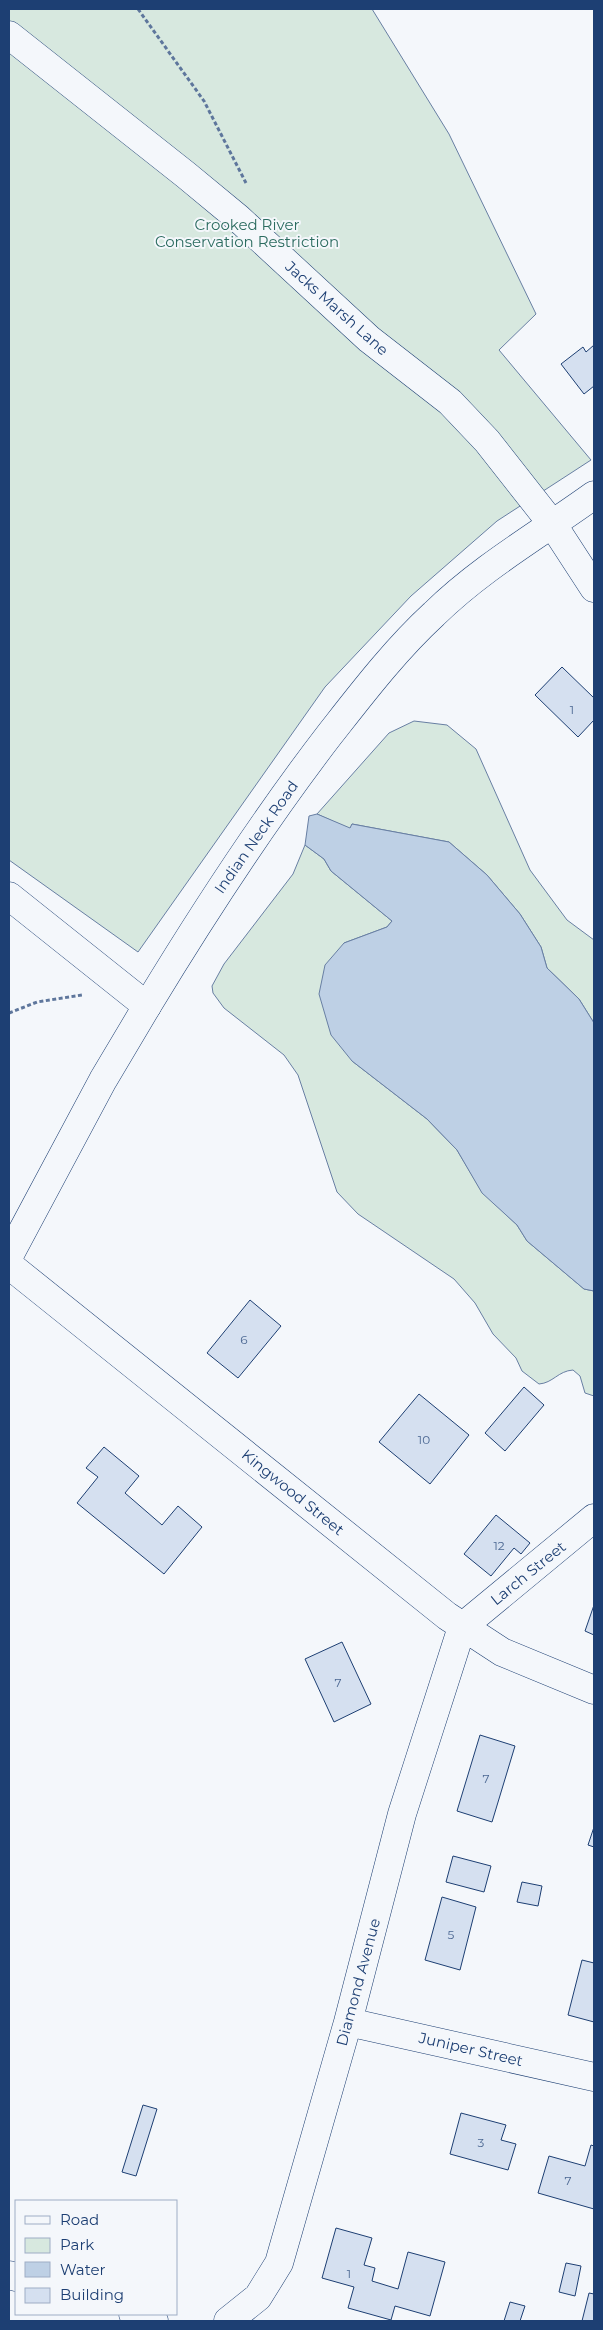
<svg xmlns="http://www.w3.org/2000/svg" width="603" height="2330" font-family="Montserrat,sans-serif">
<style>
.green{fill:#d7e8df;stroke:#687fa3}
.water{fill:#bed0e5;stroke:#687fa3}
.building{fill:#d5e0f0;stroke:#1d3f73}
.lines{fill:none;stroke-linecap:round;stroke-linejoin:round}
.street-casing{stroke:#1d3f73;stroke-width:29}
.secondary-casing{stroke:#1d3f73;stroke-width:29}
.path{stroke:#5e769c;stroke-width:3;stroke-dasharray:4 2.5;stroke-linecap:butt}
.street{stroke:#f4f7fb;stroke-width:28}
.secondary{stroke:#f4f7fb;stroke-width:28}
.labels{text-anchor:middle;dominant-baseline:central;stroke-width:4;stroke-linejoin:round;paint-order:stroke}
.number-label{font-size:12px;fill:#4b6792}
.park-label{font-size:15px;fill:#2c6c60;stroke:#f4f7fb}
.street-label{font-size:15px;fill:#1d3f73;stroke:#f4f7fb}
</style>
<rect width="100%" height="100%" fill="#f4f7fb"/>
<path class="green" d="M9 9H372L449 134 536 314 499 350 591 460 497 521 411 596 325 687 138 952 9 860Z
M414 721 447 725 476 749 530 870 567 920 594 940V1023L579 999 547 968 541 947 520 914 487 875 449 842 352 824 350 829 317 814 389 733Z
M305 845 324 859 331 871 392 921 387 927 344 943 352 1061 427 1119 457 1150 482 1192 517 1225 527 1241 584 1289 594 1291V1396L585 1393 580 1376 573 1370C558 1371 553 1383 539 1384L522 1371 516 1358 493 1334 475 1303 454 1279 358 1214 337 1192 298 1075 284 1055 224 1008 213 993 212 986 224 964 293 874Z"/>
<path class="water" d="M317 814 350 828 352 824 449 842 487 875 520 914 541 947 547 968 579 999 594 1023V1291L584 1289 527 1241 517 1225 482 1193 457 1150 427 1119 352 1061 331 1035 319 994 325 965 344 943 387 927 392 921 331 871 324 859 305 845 309 816Z"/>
<path class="building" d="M594 345V386L584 394 561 364 583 347 586 352Z
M562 667 594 698V720L578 737 535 695Z
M250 1300 281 1326 238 1378 207 1353Z
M524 1387 544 1405 505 1451 485 1433Z
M419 1394 469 1435 430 1484 379 1442Z
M104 1447 139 1476 125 1493 162 1525 178 1506 202 1527 164 1574 77 1503 98 1477 86 1468Z
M496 1515 530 1543 521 1554 514 1548 491 1576 464 1554Z
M594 1605V1635L585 1631Z
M342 1642 371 1704 334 1722 305 1659Z
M480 1735 515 1746 492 1822 457 1811Z
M594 1827V1847L588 1845Z
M453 1856 491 1866 484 1892 446 1882Z
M522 1882 542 1886 538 1906 517 1902Z
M442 1897 476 1907 460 1970 425 1960Z
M582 1960 594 1963V2022L568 2015Z
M143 2105 157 2109 136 2176 122 2172Z
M461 2113 506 2125 501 2140 516 2144 508 2170 450 2154Z
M591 2145 594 2146V2209L538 2193 549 2156 585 2166Z
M336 2228 372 2238 364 2265 375 2268 372 2281 398 2289 408 2252 445 2262 430 2316 395 2306 391 2320 348 2308 354 2287 322 2278Z
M566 2263 581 2266 575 2296 559 2292Z
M589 2293 594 2294V2321H582Z
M510 2302 525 2306 520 2321H504Z"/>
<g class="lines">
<g class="street-casing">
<path id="street" d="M9 35 186 175 238 218 369 339 450 402 487 441 553 525 594 588
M147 1006C204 912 263 821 330 734 363 692 395 650 434 614 482 567 540 534 594 495
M9 1265 447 1616 502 1652 594 1690
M348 2022 594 2077
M9 2275 16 2277
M133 2314 154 2321
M228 2321 258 2297 279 2263 348 2022 402 1814 462 1627 594 1518"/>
</g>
<g class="secondary-casing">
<path id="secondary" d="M9 896 147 1006 103 1080 9 1256"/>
</g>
<path class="path" d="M138 9 204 101 246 183
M9 1013 37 1002 82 995"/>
<use href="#street" class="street"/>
<use href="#secondary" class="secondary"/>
</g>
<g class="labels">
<g class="number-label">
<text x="572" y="709">1</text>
<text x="244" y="1339">6</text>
<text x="424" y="1439">10</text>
<text x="499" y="1545">12</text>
<text x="338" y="1682">7</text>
<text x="486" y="1778">7</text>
<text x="451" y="1934">5</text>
<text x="481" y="2142">3</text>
<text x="568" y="2180">7</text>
<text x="349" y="2273">1</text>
</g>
<g class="park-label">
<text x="247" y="224">Crooked River<tspan x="247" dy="17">Conservation Restriction</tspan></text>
</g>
<g class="street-label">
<text transform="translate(337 308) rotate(42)">Jacks Marsh Lane</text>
<text transform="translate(256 837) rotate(-55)">Indian Neck Road</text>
<text transform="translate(293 1492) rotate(39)">Kingwood Street</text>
<text transform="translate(528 1573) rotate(-39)">Larch Street</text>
<text transform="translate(358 1982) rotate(-75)">Diamond Avenue</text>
<text transform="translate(471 2049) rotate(13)">Juniper Street</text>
</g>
</g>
<rect width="603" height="2330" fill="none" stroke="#1d3f73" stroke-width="20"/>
<rect x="15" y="2200" width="162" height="115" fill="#f4f7fb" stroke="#9eadc5"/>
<rect x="25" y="2216" width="25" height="8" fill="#f4f7fb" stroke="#9eadc5"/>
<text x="60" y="2225" font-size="15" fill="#1d3f73">Road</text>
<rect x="25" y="2238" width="25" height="15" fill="#d7e8df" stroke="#9eadc5"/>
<text x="60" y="2250" font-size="15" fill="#1d3f73">Park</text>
<rect x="25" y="2262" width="25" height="15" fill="#bed0e5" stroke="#9eadc5"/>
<text x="60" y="2275" font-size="15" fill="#1d3f73">Water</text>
<rect x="25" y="2288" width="25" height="15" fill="#d5e0f0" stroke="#9eadc5"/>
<text x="60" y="2300" font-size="15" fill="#1d3f73">Building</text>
</svg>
